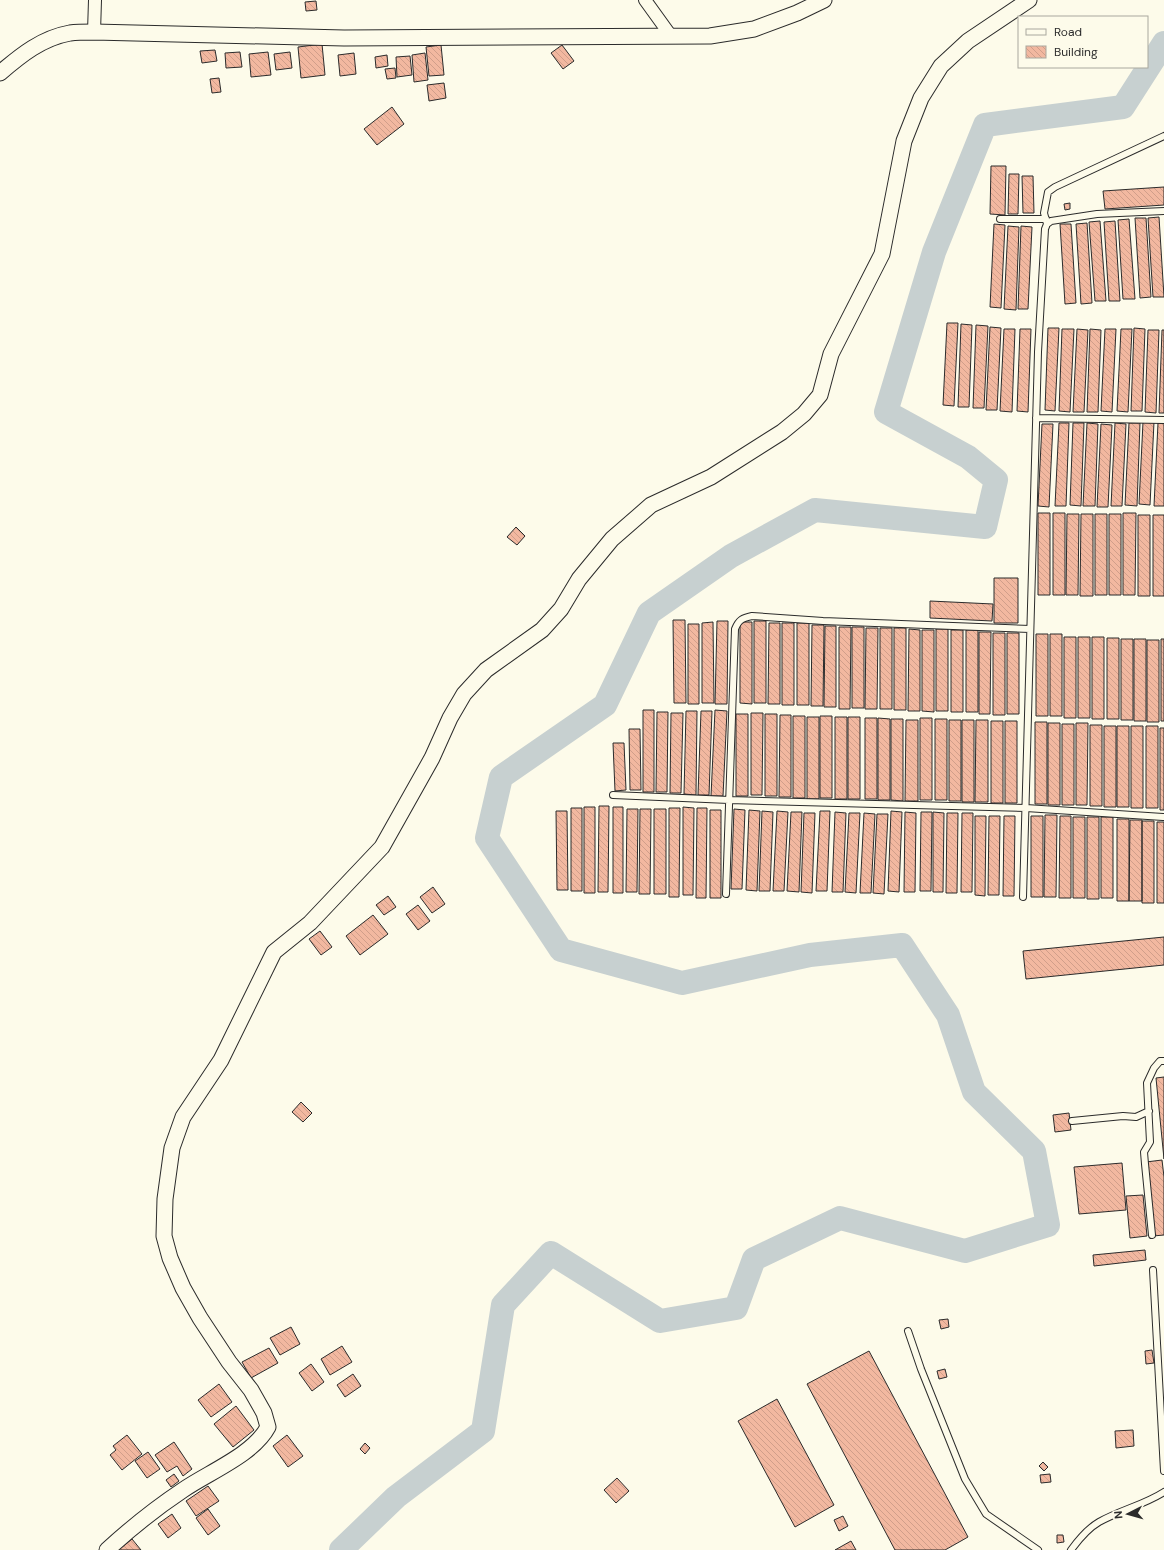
<svg xmlns="http://www.w3.org/2000/svg" width="1164" height="1550" font-family="'DM Sans',sans-serif">
<style>
.lines{fill:none;stroke-linecap:round;stroke-linejoin:round}
.river{stroke:#c7d0d0;stroke-width:24}
.building{fill:url(#building-back-hatch);stroke:#2b2b2b}
.service-casing{stroke:#2b2b2b;stroke-width:8}
.minor-casing{stroke:#2b2b2b;stroke-width:14}
.tertiary-casing{stroke:#2b2b2b;stroke-width:17}
.service{stroke:#fdfbea;stroke-width:6}
.minor{stroke:#fdfbea;stroke-width:12}
.tertiary{stroke:#fdfbea;stroke-width:15}
</style>
<defs>
<pattern id="building-back-hatch" width="6" height="6" patternUnits="userSpaceOnUse"><rect width="6" height="6" fill="#f2b8a0"/><path d="M-1 5l2 2M0 0l6 6M5-1l2 2" fill="none" stroke="#d09e8a"/></pattern>
</defs>
<rect width="100%" height="100%" fill="#fdfbea"/>
<g class="lines">
<path class="river" d="M341 1550 396 1497 483 1431 503 1305 551 1253 660 1321 736 1308 754 1259 840 1218 965 1251 1048 1225 1034 1151 974 1092 948 1015 902 945 810 955 682 983 561 950 487 838 501 777 605 705 649 613 731 556 815 510 985 527 996 480 968 457 886 412 934 252 985 125 1123 107 1164 43"/>
</g>
<path class="building" d="M316 1 317 10 306 11 305 2Z
M322 44 325 75 301 78 298 47Z
M441 45 444 75 429 76 426 47Z
M562 45 574 61 563 69 551 53Z
M215 50 217 61 202 63 200 51Z
M240 52 242 67 226 68 225 53Z
M268 52 271 75 251 77 249 54Z
M290 52 292 68 276 70 274 54Z
M354 53 356 74 340 76 338 55Z
M425 53 428 80 414 82 412 55Z
M387 55 388 66 376 68 375 57Z
M410 56 412 75 397 77 396 57Z
M395 68 396 78 387 79 385 69Z
M219 78 221 92 212 93 210 79Z
M444 83 446 98 429 101 427 85Z
M392 107 404 124 377 145 364 129Z
M991 166H1006L1005 215 990 214Z
M1009 174H1019L1018 214H1008Z
M1022 176H1033L1034 213H1023Z
M1164 187V205L1105 209 1103 191Z
M1070 203V209L1065 210 1064 204Z
M1159 217 1164 297H1153L1148 218Z
M1135 218H1146L1151 297 1140 298Z
M1129 219 1135 299H1123L1118 220Z
M1100 221 1106 301H1095L1089 222Z
M1115 221 1120 301H1109L1104 222Z
M1087 223 1092 303 1081 304 1076 224Z
M994 224 1005 225 1001 308 990 307Z
M1060 224H1071L1076 303 1065 304Z
M1008 226 1019 227 1016 310 1004 309Z
M1021 226 1032 227 1028 309H1018Z
M947 323H958L954 406 943 405Z
M961 324 972 325 969 407H958Z
M976 325 988 326 984 408H973Z
M990 327 1001 328 997 410H986Z
M1048 328H1059L1055 411 1045 410Z
M1134 328 1145 329 1142 411H1131Z
M1004 329H1015L1012 412 1000 411Z
M1020 329H1031L1028 412 1017 411Z
M1062 329H1074L1070 412 1059 411Z
M1077 329 1088 330 1084 412H1073Z
M1090 329 1101 330 1098 412H1087Z
M1105 329H1116L1112 412 1101 411Z
M1121 329H1132L1128 412 1117 411Z
M1148 330H1159L1156 413 1145 412Z
M1162 330H1164V413H1159Z
M1143 422H1154L1150 505 1139 504Z
M1059 423H1069L1066 506H1055Z
M1073 423H1084L1081 506 1070 505Z
M1087 423 1098 424 1095 506H1083Z
M1115 423 1126 424 1122 506H1111Z
M1129 423H1140L1137 506 1125 505Z
M1158 423H1164V506H1154Z
M1042 424H1053L1049 507 1038 506Z
M1101 424 1112 425 1108 507H1097Z
M1038 513H1050V595H1038Z
M1053 513H1065V595H1053Z
M1123 513H1136L1135 595H1123Z
M1067 514H1079L1078 595H1066Z
M1081 514H1093V596H1080Z
M1095 514H1107V595H1095Z
M1109 514H1121V595H1109Z
M1138 515H1150V596H1138Z
M1153 515H1164V596H1153Z
M516 527 525 536 517 545 507 537Z
M994 578H1018V623H994Z
M930 601 993 604 992 621 930 618Z
M673 620H685L686 703H674Z
M717 621H728L727 704H715Z
M754 621H766V703H754Z
M713 622 714 703H702V623Z
M740 622H752V704L740 703Z
M769 623H780V704H768Z
M782 623H794V705H782Z
M797 623H809V705H797Z
M688 624H699V704H688Z
M812 625H824L823 706H811Z
M825 626H836V707H824Z
M839 627H851L850 709H839Z
M852 627H864V708H852Z
M866 628H878L877 709H865Z
M880 628H892V709H880Z
M894 628H906V710H894Z
M909 629 920 630V711H908Z
M936 629H948V711H936Z
M922 630H934V712L922 711Z
M951 630H963V712H951Z
M966 630H978V712H966Z
M979 632H991L990 714H979Z
M993 633H1005V715H993Z
M1007 633H1019V714H1007Z
M1036 634H1048V716H1036Z
M1050 634H1062V716H1050Z
M1064 637H1076V718H1064Z
M1078 637H1090V718H1078Z
M1092 637H1104V719H1092Z
M1107 638H1119V719H1107Z
M1121 639H1133V720H1121Z
M1134 639H1146V721H1134Z
M1161 639H1164V721H1161Z
M1147 640H1159V722H1147Z
M643 710H654V792H643Z
M715 710 727 711 723 796H711Z
M686 711H697L696 795 684 794Z
M701 711H712L709 795H698Z
M657 712H668L667 792H656Z
M671 713H683L681 793H670Z
M751 713H763L762 795H751Z
M736 714H748V796H736Z
M765 714H777V796H765Z
M780 715H791V797H779Z
M793 716H805V798H793Z
M820 716H832V798H820Z
M807 717H819V799H807Z
M835 717H847V799H835Z
M848 717H860V799H848Z
M865 718H877V799H865Z
M878 718 890 719V800H878Z
M920 718H932V800H920Z
M891 719H903V801L891 800Z
M935 719H947V800H935Z
M906 720H918V801H905Z
M949 720H961V801H949Z
M962 720H974V802H962Z
M976 720H988V802H975Z
M991 721H1003V803H991Z
M1005 721H1017V803H1005Z
M1035 722H1047V804H1035Z
M1048 723H1060V805H1048Z
M1076 723H1088L1087 805H1076Z
M1062 724H1074V805H1062Z
M1090 725H1102V806H1090Z
M1104 726H1116V807H1104Z
M1117 726H1129V807H1117Z
M1131 726H1143V808H1131Z
M1146 726H1158V808H1146Z
M1160 728H1164V810H1160Z
M629 729H640L641 790H630Z
M613 743H624L626 790 615 791Z
M599 806H609L608 892H598Z
M584 807H595V893H584Z
M613 807H623V893H613Z
M683 807 694 808 693 895H683Z
M571 808H582V891H571Z
M669 808H680L679 897H669Z
M697 808H707L706 898H696Z
M627 809H638L637 892H626Z
M640 809H651L650 894H639Z
M654 809H666V894H654Z
M734 809 745 810 742 889H731Z
M710 810H721V898H710Z
M749 810 760 811 757 891 746 890Z
M556 811H567L568 890H557Z
M762 811 773 812 770 891H759Z
M777 811 788 812 784 891H773Z
M820 811H830L827 891H816Z
M891 811 902 812 899 892 888 891Z
M791 812H802L799 892 787 891Z
M835 812 846 813 843 892H832Z
M905 812 916 813 915 892H904Z
M921 812H932L931 891H920Z
M933 812 944 813 943 892H933Z
M804 813H815L812 893 801 892Z
M849 813H860L856 893 845 892Z
M864 813 875 814 871 893H860Z
M947 813H958L957 893H946Z
M962 813H973L972 892H961Z
M877 814H888L884 894 873 893Z
M1045 815H1057L1056 897H1044Z
M975 816H986L985 896 975 895Z
M989 816H1000L999 895H988Z
M1004 816H1015L1014 896H1003Z
M1031 816H1043V897H1031Z
M1060 816H1071V898H1059Z
M1073 817H1085V898H1073Z
M1087 817H1099V899H1087Z
M1101 817H1113V898H1101Z
M1117 819H1129V901H1117Z
M1130 820H1142V901H1129Z
M1142 821H1154V903H1142Z
M1157 822H1164V903H1157Z
M433 887 445 904 432 913 420 897Z
M388 896 396 907 384 915 376 905Z
M418 905 430 921 418 930 406 914Z
M373 915 388 934 360 955 346 936Z
M320 931 332 947 321 955 309 939Z
M1164 937V965L1026 979 1023 951Z
M1164 1077V1159L1156 1078Z
M301 1102 312 1113 303 1122 292 1112Z
M1069 1113 1071 1130 1055 1132 1053 1115Z
M1162 1160 1164 1177V1235L1153 1236 1146 1162Z
M1122 1163 1126 1210 1079 1214 1074 1167Z
M1143 1195 1147 1236 1130 1238 1126 1196Z
M1145 1250 1146 1260 1094 1266 1093 1255Z
M948 1319 949 1327 941 1329 939 1320Z
M291 1327 300 1344 280 1355 270 1338Z
M342 1346 352 1362 330 1375 321 1359Z
M269 1348 278 1363 251 1378 242 1362Z
M1152 1350 1154 1363 1146 1364 1145 1351Z
M869 1351 968 1537 945 1550H895L807 1384Z
M311 1364 324 1382 312 1391 299 1373Z
M945 1369 947 1377 939 1379 937 1371Z
M353 1374 361 1386 345 1397 337 1385Z
M219 1384 232 1402 211 1417 198 1400Z
M777 1399 834 1505 795 1527 738 1421Z
M236 1406 254 1430 233 1447 214 1424Z
M1133 1430 1134 1446 1116 1448 1115 1431Z
M127 1435 142 1454 122 1470 110 1455 116 1450 113 1446Z
M287 1435 303 1456 288 1467 273 1446Z
M174 1442 192 1469 183 1476 177 1466 167 1472 155 1455Z
M365 1443 370 1448 365 1454 360 1449Z
M148 1452 160 1469 147 1478 135 1461Z
M1043 1462 1048 1467 1044 1471 1039 1466Z
M174 1474 179 1481 171 1487 166 1480Z
M1050 1474 1051 1482 1041 1483 1040 1475Z
M617 1478 629 1491 616 1503 604 1490Z
M208 1486 219 1501 196 1516 186 1501Z
M208 1509 220 1526 208 1535 196 1518Z
M172 1514 181 1528 168 1538 158 1524Z
M843 1516 848 1526 839 1531 834 1520Z
M1057 1535H1063L1064 1542 1057 1543Z
M132 1539 141 1550H118Z
M851 1541 856 1550H835Z"/>
<g class="lines">
<g class="service-casing">
<path id="service" d="M1000 219H1046
M1047 224 1044 213 1048 192 1055 187 1164 136
M1036 418 1164 420
M613 795 729 800 1026 808 1163 817
M726 894 735 629C739 619 743 618 752 616L823 621 1030 629
M1023 897 1038 352 1045 229 1047 224 1051 221 1097 214 1164 211
M1072 1121 1123 1116 1136 1117 1149 1111
M1152 1235 1145 1164 1144 1152 1150 1142 1147 1083 1154 1068 1160 1061H1164
M1153 1270 1164 1471
M908 1331 921 1369 965 1479 986 1514 1038 1550
M1071 1550C1079 1539 1087 1529 1099 1522 1120 1510 1144 1505 1164 1492"/>
</g>
<g class="minor-casing">
<path id="minor" d="M645 0 671 36
M94 32 95 0"/>
</g>
<g class="tertiary-casing">
<path id="tertiary" d="M0 73C21 55 42 38 70 33 77 32 86 32 94 32L344 38 710 36 754 29 797 13 824 0
M107 1550C131 1528 156 1508 183 1490 209 1472 253 1455 268 1427L264 1413 251 1390 229 1362 200 1318 183 1288 170 1258 164 1236 165 1199 172 1148 183 1117 221 1060 274 952 310 923 382 847 432 758 450 718 464 694 486 670 542 630 561 609 579 579 612 539 651 505 711 477 782 432 804 414 820 395 831 354 882 254 904 141 921 98 941 66 968 41 1029 0"/>
</g>
<use href="#service" class="service"/>
<use href="#minor" class="minor"/>
<use href="#tertiary" class="tertiary"/>
</g>
<rect x="1018" y="16" width="130" height="52" fill="#fdfbea" stroke="#a9a89e"/>
<rect x="1026" y="29" width="20" height="6" fill="#fdfbea" stroke="#a9a89e"/>
<text x="1054" y="36" font-size="12" fill="#2b2b2b">Road</text>
<rect x="1026" y="46" width="20" height="12" fill="url(#building-back-hatch)" stroke="#a9a89e"/>
<text x="1054" y="56" font-size="12" fill="#2b2b2b">Building</text>
<g transform="translate(1128 1514) rotate(264)" stroke="#fdfbea" stroke-width="3" paint-order="stroke">
<path d="M0-3L7 15L0 10L-7 15Z" fill="#2b2b2b"/>
<text y="-6" font-size="11" font-weight="bold" text-anchor="middle" fill="#2b2b2b">N</text>
</g>
</svg>
